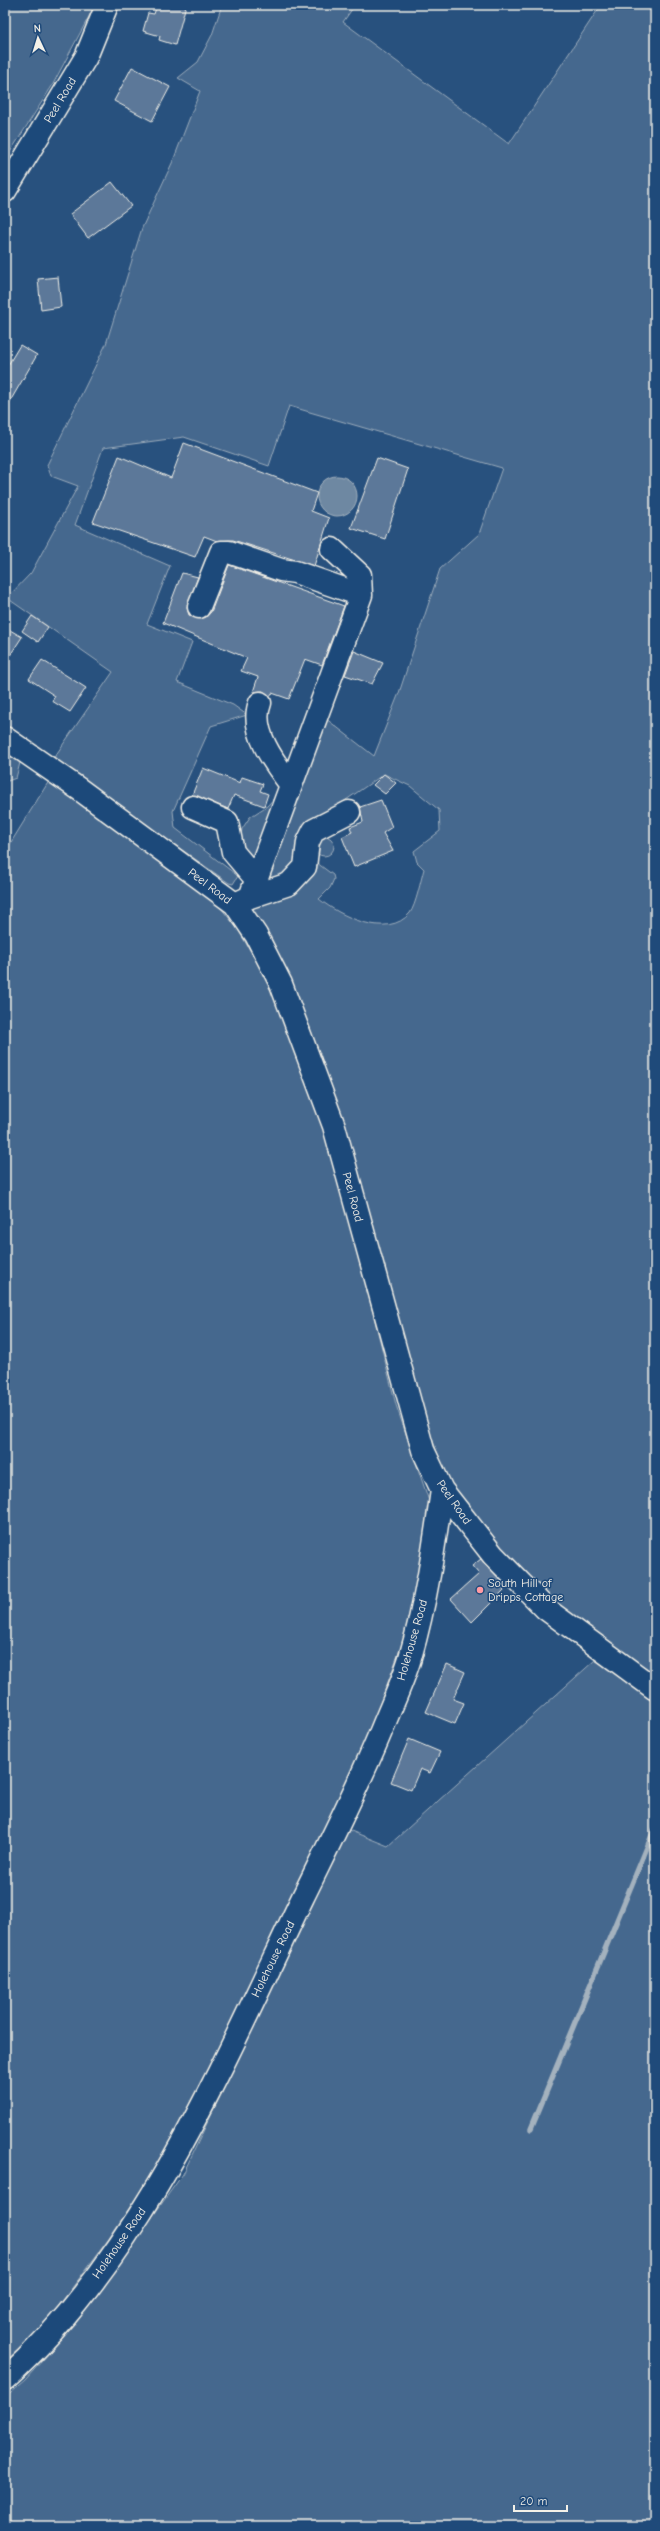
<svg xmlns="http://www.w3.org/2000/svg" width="660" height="2531" font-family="'Comic Neue',sans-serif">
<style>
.green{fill:#45688e;stroke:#9cacbb;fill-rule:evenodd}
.water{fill:#6e88a2;stroke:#a4b2be}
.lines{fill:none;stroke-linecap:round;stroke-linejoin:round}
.stream{stroke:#a4b2be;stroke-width:5.5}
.building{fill:#5b7899;stroke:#f4f1e8}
.minor-casing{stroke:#f4f1e8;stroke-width:25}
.minor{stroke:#1f4a7a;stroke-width:22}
.poi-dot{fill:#ff9aa2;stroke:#1f4a7a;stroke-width:1.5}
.labels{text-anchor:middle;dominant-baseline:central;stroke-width:3;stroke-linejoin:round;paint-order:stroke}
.street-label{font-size:12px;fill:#f4f1e8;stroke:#1f4a7a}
.poi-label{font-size:12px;fill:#f4f1e8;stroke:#1f4a7a;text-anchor:start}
</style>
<rect width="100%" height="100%" fill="#28517e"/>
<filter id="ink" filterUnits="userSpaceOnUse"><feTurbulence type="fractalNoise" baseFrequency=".025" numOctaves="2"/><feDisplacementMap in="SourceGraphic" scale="8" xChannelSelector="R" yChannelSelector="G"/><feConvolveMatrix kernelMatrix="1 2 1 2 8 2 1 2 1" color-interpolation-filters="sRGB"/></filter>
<g filter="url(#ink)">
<path class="green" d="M5 5H95L52 86 5 160Z
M222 5H355L343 22 509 144 601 5H655V1676L543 1594 491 1538 446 1476 424 1417 388 1279 337 1104 286 970 251 909 325 718 374 756 399 693 440 569 479 534 502 468 289 406 269 466 184 437 103 448 75 525 170 566 147 624 192 642 177 682 233 705 247 715 211 726 173 811 175 828 238 876 233 884 229 883 53 759 113 672 7 598 31 573 78 486 51 476 47 465 106 344 142 228 173 161 200 91 178 78 198 62 212 35ZM384 774 410 786 439 810 440 831 414 851 417 862 424 869C421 879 416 905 410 913 388 940 340 916 319 899L330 888 334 879 333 875 301 851 305 828Z
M5 748 21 759 16 778 5 782Z
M49 781 212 897 237 928 274 991 335 1161 396 1405 429 1501 417 1604 360 1757 254 1981 157 2166 108 2240 45 2324 5 2362V852Z
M281 791 258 874 237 857 242 829 250 817 267 806Z
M314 846a10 10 0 1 1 20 0a10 10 0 1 1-20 0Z
M595 1660 655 1702V2526H5V2397L25 2380 76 2323 183 2174 346 1829 388 1846Z"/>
<path class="water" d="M317 496a20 20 0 1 1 40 0a20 20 0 1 1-40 0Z"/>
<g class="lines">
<path class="stream" d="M531 2129 655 1828"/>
</g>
<path class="building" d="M157 5H186L175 45 159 40 160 36 143 31 148 13 154 14Z
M132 67 170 87 152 121 114 101Z
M112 182 131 206 88 238 70 214Z
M58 277 61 307 41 310 38 279Z
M20 345 37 355 5 410V370Z
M184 443 317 493 311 511 329 518 314 566 233 540 217 541 204 536 195 557 93 522 119 456 171 478Z
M377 458 408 469 385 539 351 528Z
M229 565 344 606 322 665 305 659 289 699 272 693 270 696 263 691 253 692 258 677 241 671 247 658 163 623 182 573 198 577 187 608 189 615 201 619 211 612Z
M32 616 48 627 38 642 22 631Z
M10 630 22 637 5 663V638Z
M354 651 383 663 372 684 345 675Z
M42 660 86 688 70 712 52 701 55 696 29 679Z
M203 768 240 783 242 777 263 784 260 791 268 794 264 806 234 795 228 809 192 795Z
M384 774 396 783 385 794 373 785Z
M381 800 392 827 383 833 393 851 354 867 342 837 352 832 350 827 363 822 360 807Z
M481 1559 507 1587 472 1622 451 1599 479 1574 472 1566Z
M447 1664 465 1672 453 1699 464 1703 455 1724 426 1712Z
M409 1739 440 1752 430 1773 420 1769 411 1790 391 1782Z"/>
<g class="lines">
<g class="minor-casing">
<path id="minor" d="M5 191 86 57 107 5
M199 607 221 552H229L281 570 295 572 361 595
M260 703C249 730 275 764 291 785
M5 738 79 789 235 904 256 935 281 984 334 1126 423 1450 442 1490 493 1555 546 1609 655 1689
M193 807 227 822 233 852 256 879
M250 897 289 884 305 867 308 842 314 830 349 812
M235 904 250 897 361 595 360 575 332 549
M5 2379C144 2254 223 2063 303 1897 331 1840 360 1783 384 1724 393 1702 403 1681 410 1658 426 1603 434 1547 442 1490"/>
</g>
<use href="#minor" class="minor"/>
</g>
</g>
<circle class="poi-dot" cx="480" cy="1590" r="4"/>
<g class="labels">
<g class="street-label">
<text transform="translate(60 100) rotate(-59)">Peel Road</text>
<text transform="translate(210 886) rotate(37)">Peel Road</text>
<text transform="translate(353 1197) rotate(75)">Peel Road</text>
<text transform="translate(454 1502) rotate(55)">Peel Road</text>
<text transform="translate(412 1640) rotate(-74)">Holehouse Road</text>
<text transform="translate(273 1959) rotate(-64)">Holehouse Road</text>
<text transform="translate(119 2243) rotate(-55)">Holehouse Road</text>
</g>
<g class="poi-label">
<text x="488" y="1583">South Hill of<tspan x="488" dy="14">Dripps Cottage</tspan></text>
</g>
</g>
<rect width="660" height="2531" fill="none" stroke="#1f4a7a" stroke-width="20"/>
<rect x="10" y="10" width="640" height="2511" fill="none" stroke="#f4f1e8" stroke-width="1.5" filter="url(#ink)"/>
<g transform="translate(38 38) rotate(356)" stroke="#1f4a7a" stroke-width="3" paint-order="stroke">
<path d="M0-3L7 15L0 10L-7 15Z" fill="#f4f1e8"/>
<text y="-6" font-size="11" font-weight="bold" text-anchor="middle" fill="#f4f1e8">N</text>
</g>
<path d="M514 2505v6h53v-6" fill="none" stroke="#f4f1e8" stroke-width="2"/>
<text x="520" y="2505" font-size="12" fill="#f4f1e8" stroke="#1f4a7a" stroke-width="3" paint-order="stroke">20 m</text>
</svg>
